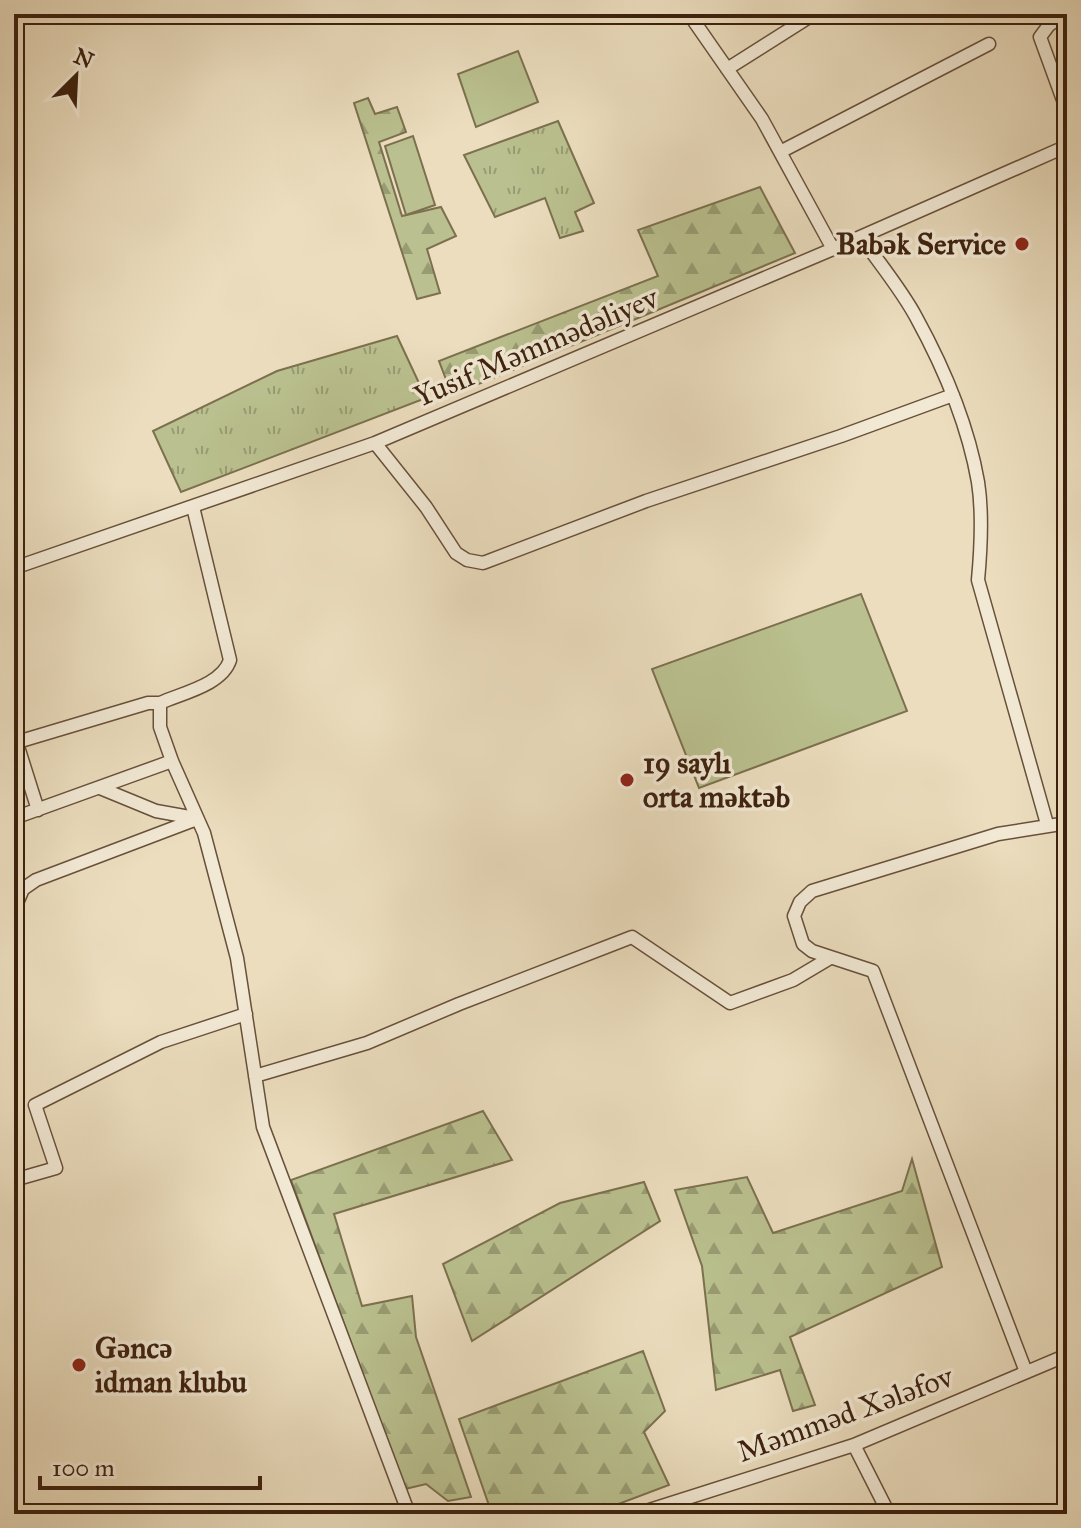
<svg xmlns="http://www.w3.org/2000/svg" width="1081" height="1528" font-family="'IM FELL Great Primer',serif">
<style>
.grass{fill:url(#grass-tufts);stroke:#7c704e;stroke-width:2}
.forest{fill:url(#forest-firs);stroke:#7c704e;stroke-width:2}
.pitch{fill:#bac08f;stroke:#7c704e;stroke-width:2}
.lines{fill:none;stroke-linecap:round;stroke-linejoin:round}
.minor-casing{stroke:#68503a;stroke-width:15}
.minor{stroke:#f2e9d5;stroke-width:12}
.poi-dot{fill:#8f2418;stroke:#f2e9d5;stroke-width:3}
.labels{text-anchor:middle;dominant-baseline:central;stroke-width:7;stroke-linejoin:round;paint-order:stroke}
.poi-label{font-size:30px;font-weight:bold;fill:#3d210e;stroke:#f2e9d5;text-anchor:start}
.street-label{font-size:30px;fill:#3d210e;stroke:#f2e9d5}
</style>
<defs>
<pattern id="grass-tufts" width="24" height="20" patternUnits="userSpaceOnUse" patternTransform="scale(2)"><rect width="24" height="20" fill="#bac08f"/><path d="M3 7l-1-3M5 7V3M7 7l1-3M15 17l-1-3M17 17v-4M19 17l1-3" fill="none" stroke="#989c73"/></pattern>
<pattern id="forest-firs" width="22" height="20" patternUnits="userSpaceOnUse" patternTransform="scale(2)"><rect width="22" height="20" fill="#bac08f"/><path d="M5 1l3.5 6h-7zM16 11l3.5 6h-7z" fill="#989c73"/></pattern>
</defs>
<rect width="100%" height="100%" fill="#ebddbe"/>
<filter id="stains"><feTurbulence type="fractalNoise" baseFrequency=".0025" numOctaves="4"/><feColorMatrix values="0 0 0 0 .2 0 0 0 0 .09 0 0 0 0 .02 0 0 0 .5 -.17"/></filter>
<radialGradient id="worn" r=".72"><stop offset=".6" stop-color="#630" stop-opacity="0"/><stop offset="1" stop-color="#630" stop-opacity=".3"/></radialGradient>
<path class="grass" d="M558 121 594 203 575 212 583 231 560 238 545 198 495 217 464 155Z
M397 336 426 398 181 492 153 431 277 371Z"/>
<path class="forest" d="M368 98 375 114 397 107 406 132 379 142 402 216 441 207 456 236 427 249 440 293 417 299 354 103Z
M760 187 795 253 452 395 439 361 658 276 638 230Z
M483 1111 512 1160 334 1214 362 1306 412 1296 416 1337 471 1497 448 1501 426 1484 405 1489 291 1180Z
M912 1159 942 1267 790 1337 815 1405 793 1411 780 1370 716 1390 702 1266 675 1190 747 1177 773 1233 902 1191Z
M644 1182 660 1221 472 1341 443 1264 560 1203Z
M643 1351 665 1411 644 1432 669 1485 592 1514H492L459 1419Z"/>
<path class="pitch" d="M518 51 538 102 476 127 458 74Z
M413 136 435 205 406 215 385 146Z
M861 594 907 711 699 788 652 669Z"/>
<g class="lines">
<g class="minor-casing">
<path id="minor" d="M689 14 762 119 833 249
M1066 14 1049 25 1040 37 1067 111
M727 69 814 14
M780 152 989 44
M861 237C879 263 901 289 916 317 944 368 968 425 978 482 983 514 981 548 978 580L1047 824
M375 443 426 507 456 553 467 560 483 563 646 501 841 436 953 395
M193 507 230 660C222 685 182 693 160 703V727L172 761 204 833 237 958 263 1127 409 1514
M14 568 375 443 833 249 1067 146
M14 734 38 810
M14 743 148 703H160
M100 788 156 811 195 818
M14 818 172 761
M14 910 23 889 36 880 197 819
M255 1076 367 1043 459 1004 632 937 730 1003 793 980 830 958
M14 1180 56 1168 35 1105 161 1042 246 1014
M1026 1372 873 971 812 951 803 944 794 916 800 902 812 891 998 834 1067 823
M854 1445 889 1514
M637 1514 854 1445 1067 1355"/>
</g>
<use href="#minor" class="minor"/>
</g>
<g class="poi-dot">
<circle cx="1022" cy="244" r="8"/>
<circle cx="627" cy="780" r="8"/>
<circle cx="79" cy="1365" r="8"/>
</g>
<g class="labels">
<g class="poi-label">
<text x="1006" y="244" text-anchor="end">Babək Service</text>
<text x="643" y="763">19 saylı<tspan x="643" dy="34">orta məktəb</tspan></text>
<text x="95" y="1348">Gəncə<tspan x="95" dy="34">idman klubu</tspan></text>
</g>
<g class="street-label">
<text transform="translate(536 347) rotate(-23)">Yusif Məmmədəliyev</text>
<text transform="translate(845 1414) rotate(-20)">Məmməd Xələfov</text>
</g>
</g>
<rect width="1081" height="1528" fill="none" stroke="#ebddbe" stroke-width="48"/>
<rect x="16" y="16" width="1049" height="1496" fill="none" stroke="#3d210e" stroke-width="4"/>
<rect x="24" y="24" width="1033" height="1480" fill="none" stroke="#3d210e" stroke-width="2"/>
<g transform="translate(76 76) rotate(24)" stroke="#f2e9d5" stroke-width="6" paint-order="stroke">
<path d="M0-6L14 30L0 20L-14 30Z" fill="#3d210e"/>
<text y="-12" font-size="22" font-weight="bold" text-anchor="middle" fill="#3d210e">N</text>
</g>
<path d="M40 1476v12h220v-12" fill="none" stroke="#3d210e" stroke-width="4"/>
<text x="52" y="1476" font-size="24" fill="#3d210e" stroke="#f2e9d5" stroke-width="6" paint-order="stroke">100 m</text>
<rect width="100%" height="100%" filter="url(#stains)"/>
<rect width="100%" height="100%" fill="url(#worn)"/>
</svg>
